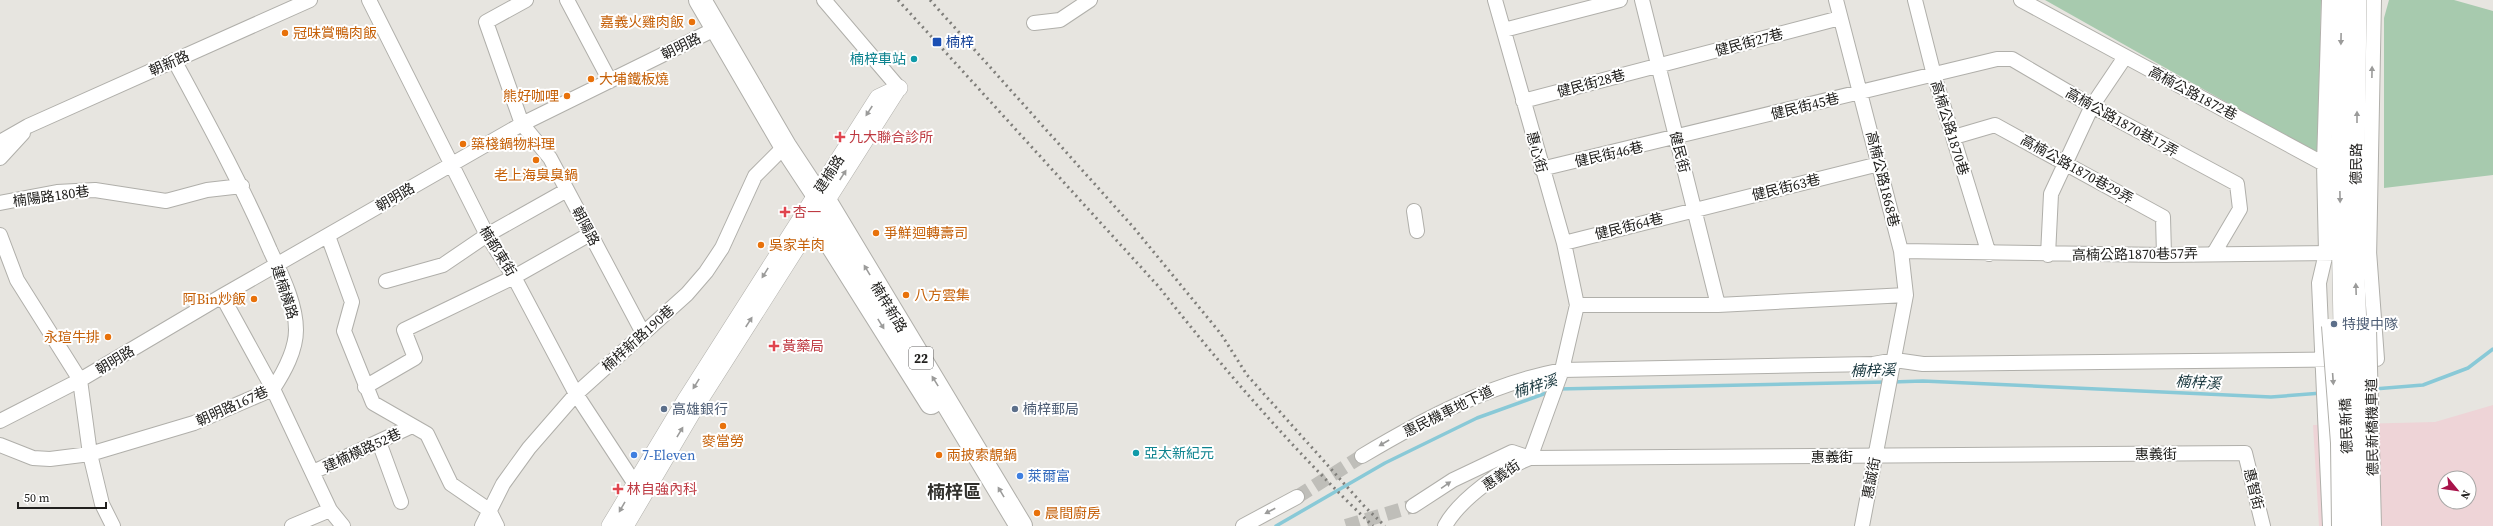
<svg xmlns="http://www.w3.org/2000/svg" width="2493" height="526" font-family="'Source Serif 4','Noto Sans TC',serif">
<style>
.industrial{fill:#eed4d7;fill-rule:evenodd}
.green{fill:#a7caae}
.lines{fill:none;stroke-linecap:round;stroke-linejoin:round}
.stream{stroke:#89c9d7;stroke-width:3.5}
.minor-tunnel{stroke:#bfbeb9;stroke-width:14;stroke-dasharray:14 7;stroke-linecap:butt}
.minor-casing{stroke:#b0afaa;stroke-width:16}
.tertiary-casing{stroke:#b0afaa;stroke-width:18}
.primary-casing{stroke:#b0afaa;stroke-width:24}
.minor{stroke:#fff;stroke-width:14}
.tertiary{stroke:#fff;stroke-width:17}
.primary{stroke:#fff;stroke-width:22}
.rail{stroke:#7f7e7a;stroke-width:3;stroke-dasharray:2 4;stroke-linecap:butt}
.minor-bridge-casing{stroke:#b0afaa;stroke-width:16;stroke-linecap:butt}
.tertiary-bridge-casing{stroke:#b0afaa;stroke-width:18;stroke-linecap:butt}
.minor-bridge{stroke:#fff;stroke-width:14}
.tertiary-bridge{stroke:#fff;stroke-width:17}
.oneway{fill:#9b9b9a}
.food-dot{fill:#e8710a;stroke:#fff;stroke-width:1.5}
.transit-dot{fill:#1a4fb4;stroke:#fff;stroke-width:1.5}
.culture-dot{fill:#0f9aa8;stroke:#fff;stroke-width:1.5}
.health-dot{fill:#e0444e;stroke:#fff;stroke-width:1.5}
.service-dot{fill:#5c6f8a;stroke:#fff;stroke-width:1.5}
.shop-dot{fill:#3f7fe0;stroke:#fff;stroke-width:1.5}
.labels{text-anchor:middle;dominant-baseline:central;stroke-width:4;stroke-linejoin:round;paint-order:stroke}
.shield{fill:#fff;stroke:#646362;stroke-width:1}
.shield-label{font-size:13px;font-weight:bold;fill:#21201e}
.food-label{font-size:14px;fill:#c56008;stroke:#fff;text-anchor:start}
.transit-label{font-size:14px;fill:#164399;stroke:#fff;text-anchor:start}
.street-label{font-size:14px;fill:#21201e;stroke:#fff}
.culture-label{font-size:14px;fill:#0d838f;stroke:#fff;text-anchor:end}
.health-label{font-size:14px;fill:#be3a42;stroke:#fff;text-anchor:start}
.service-label{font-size:14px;fill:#4e5e75;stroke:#fff;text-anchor:start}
.shop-label{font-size:14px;fill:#366cbe;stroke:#fff;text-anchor:start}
.water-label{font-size:15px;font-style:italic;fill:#15343b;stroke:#fff}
.district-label{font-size:18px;font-weight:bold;fill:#31302c;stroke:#fff}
</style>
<rect width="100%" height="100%" fill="#e7e5e0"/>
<path class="industrial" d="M2493 405V526H2319L2313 425 2435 422ZM2445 478H2469V502H2445Z"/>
<path class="green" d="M2045 0H2321L2318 154Z
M2389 0H2454L2493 11V175L2384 188V18Z"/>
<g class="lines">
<path class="stream" d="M1892 382 1923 381 2271 397 2322 393
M1558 389 1886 382
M2374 389 2423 385 2468 368 2493 349
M1276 526 1385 463 1477 418 1549 392"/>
<path class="minor-tunnel" d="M1297 497 1362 456
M1346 526 1413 506"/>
<g class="minor-casing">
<path id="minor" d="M369 0 487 235 514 277 576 394 635 484 642 489
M526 0 486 22 522 124 550 158 643 333
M567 0 610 81
M824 0 899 88
M1642 0 1718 305
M1836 0 1901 251 1906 295 1862 526
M1915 0 1934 75 1989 254
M2021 0 2324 164 2339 170 2370 168
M2329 0 2324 164 2326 253 2319 283 2330 526
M1034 23 1060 20 1090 0
M1504 30 1620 0
M174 60C208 123 242 185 270 250 281 274 296 303 296 330 296 351 284 372 273 389L330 510 343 526
M1523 101 1840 18
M1954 137 1995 125 2163 217 2164 255
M0 142 28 126 310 0
M0 158 23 133
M1541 169 1997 59H2012L2092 106 2237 184 2240 209 2214 253
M0 203 57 192 95 190 166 201 207 190 242 186
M1414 211 1417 231
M0 235 17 280 80 380 90 454 102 504 113 526
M328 236 352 302 344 331 373 403 427 434 451 484 489 510 497 526
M1564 243 1879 164
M1901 251 2164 255 2335 253
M2048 255 2051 194 2092 106 2125 57
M2369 260 2374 0
M386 281 443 265 487 235 567 190
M1577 305H1718L1906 295
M365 387 415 358 404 330 514 277 590 234
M0 421 80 380 222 296 522 124 717 28
M379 442 401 502
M0 445 33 458 50 459 90 454 194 423 273 389 222 296
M1362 456C1424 419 1490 384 1562 370L1873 364 1895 360 1923 364 2377 359 2369 251
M313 472 410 427
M1413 506 1453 480 1512 452 1530 458 1562 370 1577 305 1564 243 1495 0
M292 526 330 510
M482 526 503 484 529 448 576 394 687 294 706 272 722 248 755 176 785 146
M1243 526 1297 497
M1445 526C1459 500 1503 468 1530 458L2245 453 2263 526"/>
</g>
<g class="tertiary-casing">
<path id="tertiary" d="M2342 0 2339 170 2342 325
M2358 0 2355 252 2358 328
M610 526 687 398 878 98 899 88
M625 526 697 404 898 88"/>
</g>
<g class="primary-casing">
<path id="primary" d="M700 0 785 146 816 193 826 202 1021 526
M816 193V220L931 403"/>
</g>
<use href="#minor" class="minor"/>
<use href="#tertiary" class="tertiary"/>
<use href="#primary" class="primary"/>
<path class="rail" d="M898 0 1159 287C1225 371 1296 453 1373 526
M930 0 1134 228 1221 334 1247 375 1365 507 1385 526"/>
<g class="minor-bridge-casing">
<path id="minor-bridge" d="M2329 326 2338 443 2339 526
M2369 328 2374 526"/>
</g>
<g class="tertiary-bridge-casing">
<path id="tertiary-bridge" d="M2342 325 2350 526
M2358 328 2364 526"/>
</g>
<use href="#minor-bridge" class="minor-bridge"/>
<use href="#tertiary-bridge" class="tertiary-bridge"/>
</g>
<defs><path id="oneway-solid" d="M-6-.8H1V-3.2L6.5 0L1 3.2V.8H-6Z"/></defs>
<g class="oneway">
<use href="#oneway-solid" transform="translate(2341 39) rotate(91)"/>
<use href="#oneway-solid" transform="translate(2372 72) rotate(-89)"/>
<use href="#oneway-solid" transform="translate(869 111) rotate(123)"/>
<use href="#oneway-solid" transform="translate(2357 117) rotate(-90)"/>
<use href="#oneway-solid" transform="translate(843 175) rotate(-57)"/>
<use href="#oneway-solid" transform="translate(2340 197) rotate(89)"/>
<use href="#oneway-solid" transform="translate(867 270) rotate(-121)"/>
<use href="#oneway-solid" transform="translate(765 273) rotate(122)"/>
<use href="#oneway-solid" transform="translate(2356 289) rotate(-92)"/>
<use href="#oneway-solid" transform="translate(749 322) rotate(-57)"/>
<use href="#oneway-solid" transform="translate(881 324) rotate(58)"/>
<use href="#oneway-solid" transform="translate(2333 379) rotate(86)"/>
<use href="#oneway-solid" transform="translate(935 381) rotate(-122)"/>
<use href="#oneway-solid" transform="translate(696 384) rotate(122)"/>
<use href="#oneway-solid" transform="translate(680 432) rotate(-59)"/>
<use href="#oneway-solid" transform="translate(1384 443) rotate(150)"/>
<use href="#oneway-solid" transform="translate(1446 485) rotate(-35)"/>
<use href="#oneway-solid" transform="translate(1001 492) rotate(-121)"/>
<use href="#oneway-solid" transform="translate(622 507) rotate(120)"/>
<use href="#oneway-solid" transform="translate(1270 511) rotate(152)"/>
</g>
<g class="food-dot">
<circle cx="692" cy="22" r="4"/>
<circle cx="285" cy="33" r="4"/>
<circle cx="591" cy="79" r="4"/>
<circle cx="567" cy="96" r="4"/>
<circle cx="463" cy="144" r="4"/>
<circle cx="536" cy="160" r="4"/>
<circle cx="876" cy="233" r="4"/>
<circle cx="761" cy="245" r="4"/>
<circle cx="906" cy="295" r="4"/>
<circle cx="254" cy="299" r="4"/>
<circle cx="108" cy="337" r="4"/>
<circle cx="723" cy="426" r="4"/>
<circle cx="939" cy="455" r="4"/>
<circle cx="1037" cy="513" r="4"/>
</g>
<rect class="transit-dot" x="932" y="37" width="10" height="10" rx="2"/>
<g class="culture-dot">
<circle cx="914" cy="59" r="4"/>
<circle cx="1136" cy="453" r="4"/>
</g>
<g class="health-dot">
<path d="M838 131h4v4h4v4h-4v4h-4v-4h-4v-4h4z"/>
<path d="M783 206h4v4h4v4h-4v4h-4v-4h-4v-4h4z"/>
<path d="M772 340h4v4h4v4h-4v4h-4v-4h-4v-4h4z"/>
<path d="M616 483h4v4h4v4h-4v4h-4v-4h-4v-4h4z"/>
</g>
<g class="service-dot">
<circle cx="2334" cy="324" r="4"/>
<circle cx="664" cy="409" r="4"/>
<circle cx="1015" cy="409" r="4"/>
</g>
<g class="shop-dot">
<circle cx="634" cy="455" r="4"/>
<circle cx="1020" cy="476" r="4"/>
</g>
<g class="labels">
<rect class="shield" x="909" y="347" width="24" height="22" rx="3"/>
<g class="shield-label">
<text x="921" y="358">22</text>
</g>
<g class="food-label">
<text x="684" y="22" text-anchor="end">嘉義火雞肉飯</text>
<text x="293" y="33">冠味賞鴨肉飯</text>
<text x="599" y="79">大埔鐵板燒</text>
<text x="559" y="96" text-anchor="end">熊好咖哩</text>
<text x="471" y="144">築棧鍋物料理</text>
<text x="536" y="175" text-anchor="middle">老上海臭臭鍋</text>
<text x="884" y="233">爭鮮迴轉壽司</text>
<text x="769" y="245">吳家羊肉</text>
<text x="914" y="295">八方雲集</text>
<text x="246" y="299" text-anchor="end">阿Bin炒飯</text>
<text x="100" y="337" text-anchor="end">永瑄牛排</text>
<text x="723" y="441" text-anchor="middle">麥當勞</text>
<text x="947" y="455">兩披索靚鍋</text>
<text x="1045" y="513">晨間廚房</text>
</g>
<g class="transit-label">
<text x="946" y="42">楠梓</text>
</g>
<g class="street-label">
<text transform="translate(1749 42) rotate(-15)">健民街27巷</text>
<text transform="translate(681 46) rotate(-26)">朝明路</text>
<text transform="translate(169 63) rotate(-24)">朝新路</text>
<text transform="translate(1591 83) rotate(-15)">健民街28巷</text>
<text transform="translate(2193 93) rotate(28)">高楠公路1872巷</text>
<text transform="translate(1805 106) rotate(-14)">健民街45巷</text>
<text transform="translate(2122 122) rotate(29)">高楠公路1870巷17弄</text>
<text transform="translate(1950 128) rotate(73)">高楠公路1870巷</text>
<text transform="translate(1537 152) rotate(75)">惠心街</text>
<text transform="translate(1680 152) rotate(76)">健民街</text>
<text transform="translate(1609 154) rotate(-13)">健民街46巷</text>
<text transform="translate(2356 164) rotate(-89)">德民路</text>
<text transform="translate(2077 169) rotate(29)">高楠公路1870巷29弄</text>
<text transform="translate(829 174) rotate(-57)">建楠路</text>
<text transform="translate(1883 179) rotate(76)">高楠公路1868巷</text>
<text transform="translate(1786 187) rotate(-14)">健民街63巷</text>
<text transform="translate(51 196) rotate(-8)">楠陽路180巷</text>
<text transform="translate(395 197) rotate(-30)">朝明路</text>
<text transform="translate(586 226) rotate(62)">朝陽路</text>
<text transform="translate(1629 226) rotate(-14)">健民街64巷</text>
<text transform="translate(498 251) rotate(58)">楠都東街</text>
<text transform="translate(2135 254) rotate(-1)">高楠公路1870巷57弄</text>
<text transform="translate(285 292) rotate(72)">建楠橫路</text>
<text transform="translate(889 307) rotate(59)">楠梓新路</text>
<text transform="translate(638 338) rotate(-42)">楠梓新路190巷</text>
<text transform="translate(115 360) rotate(-31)">朝明路</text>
<text transform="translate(232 406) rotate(-24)">朝明路167巷</text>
<text transform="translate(1448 411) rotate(-26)">惠民機車地下道</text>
<text transform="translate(2346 426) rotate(-92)">德民新橋</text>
<text transform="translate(2372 427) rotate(-91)">德民新橋機車道</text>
<text transform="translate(362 450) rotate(-25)">建楠橫路52巷</text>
<text transform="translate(2156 454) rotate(-1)">惠義街</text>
<text x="1832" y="457">惠義街</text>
<text transform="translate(1501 475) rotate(-34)">惠義街</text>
<text transform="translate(1871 478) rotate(-79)">惠誠街</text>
<text transform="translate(2254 489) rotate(76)">惠智街</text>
</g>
<g class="culture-label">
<text x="906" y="59">楠梓車站</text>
<text x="1144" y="453" text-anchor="start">亞太新紀元</text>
</g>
<g class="health-label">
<text x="849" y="137">九大聯合診所</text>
<text x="793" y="212">杏一</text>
<text x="782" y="346">黃藥局</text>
<text x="627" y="489">林自強內科</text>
</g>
<g class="service-label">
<text x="2342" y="324">特搜中隊</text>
<text x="672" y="409">高雄銀行</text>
<text x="1023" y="409">楠梓郵局</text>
</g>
<g class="shop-label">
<text x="642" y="455">7-Eleven</text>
<text x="1028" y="476">萊爾富</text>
</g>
<g class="water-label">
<text transform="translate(1873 370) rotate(-1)">楠梓溪</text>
<text transform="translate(2198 382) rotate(3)">楠梓溪</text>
<text transform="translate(1535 386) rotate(-17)">楠梓溪</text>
</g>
<g class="district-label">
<text x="954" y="491">楠梓區</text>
</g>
</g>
<g transform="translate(2457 490) rotate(119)"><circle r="19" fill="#ffffff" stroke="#a6a6a5"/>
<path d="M0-3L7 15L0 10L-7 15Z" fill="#a8134a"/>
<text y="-6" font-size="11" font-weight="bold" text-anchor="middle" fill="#21201e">N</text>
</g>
<path d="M18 502v6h88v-6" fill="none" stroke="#21201e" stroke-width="2"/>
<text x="24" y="502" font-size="12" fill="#21201e" stroke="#ffffff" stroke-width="3" paint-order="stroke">50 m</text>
</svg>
